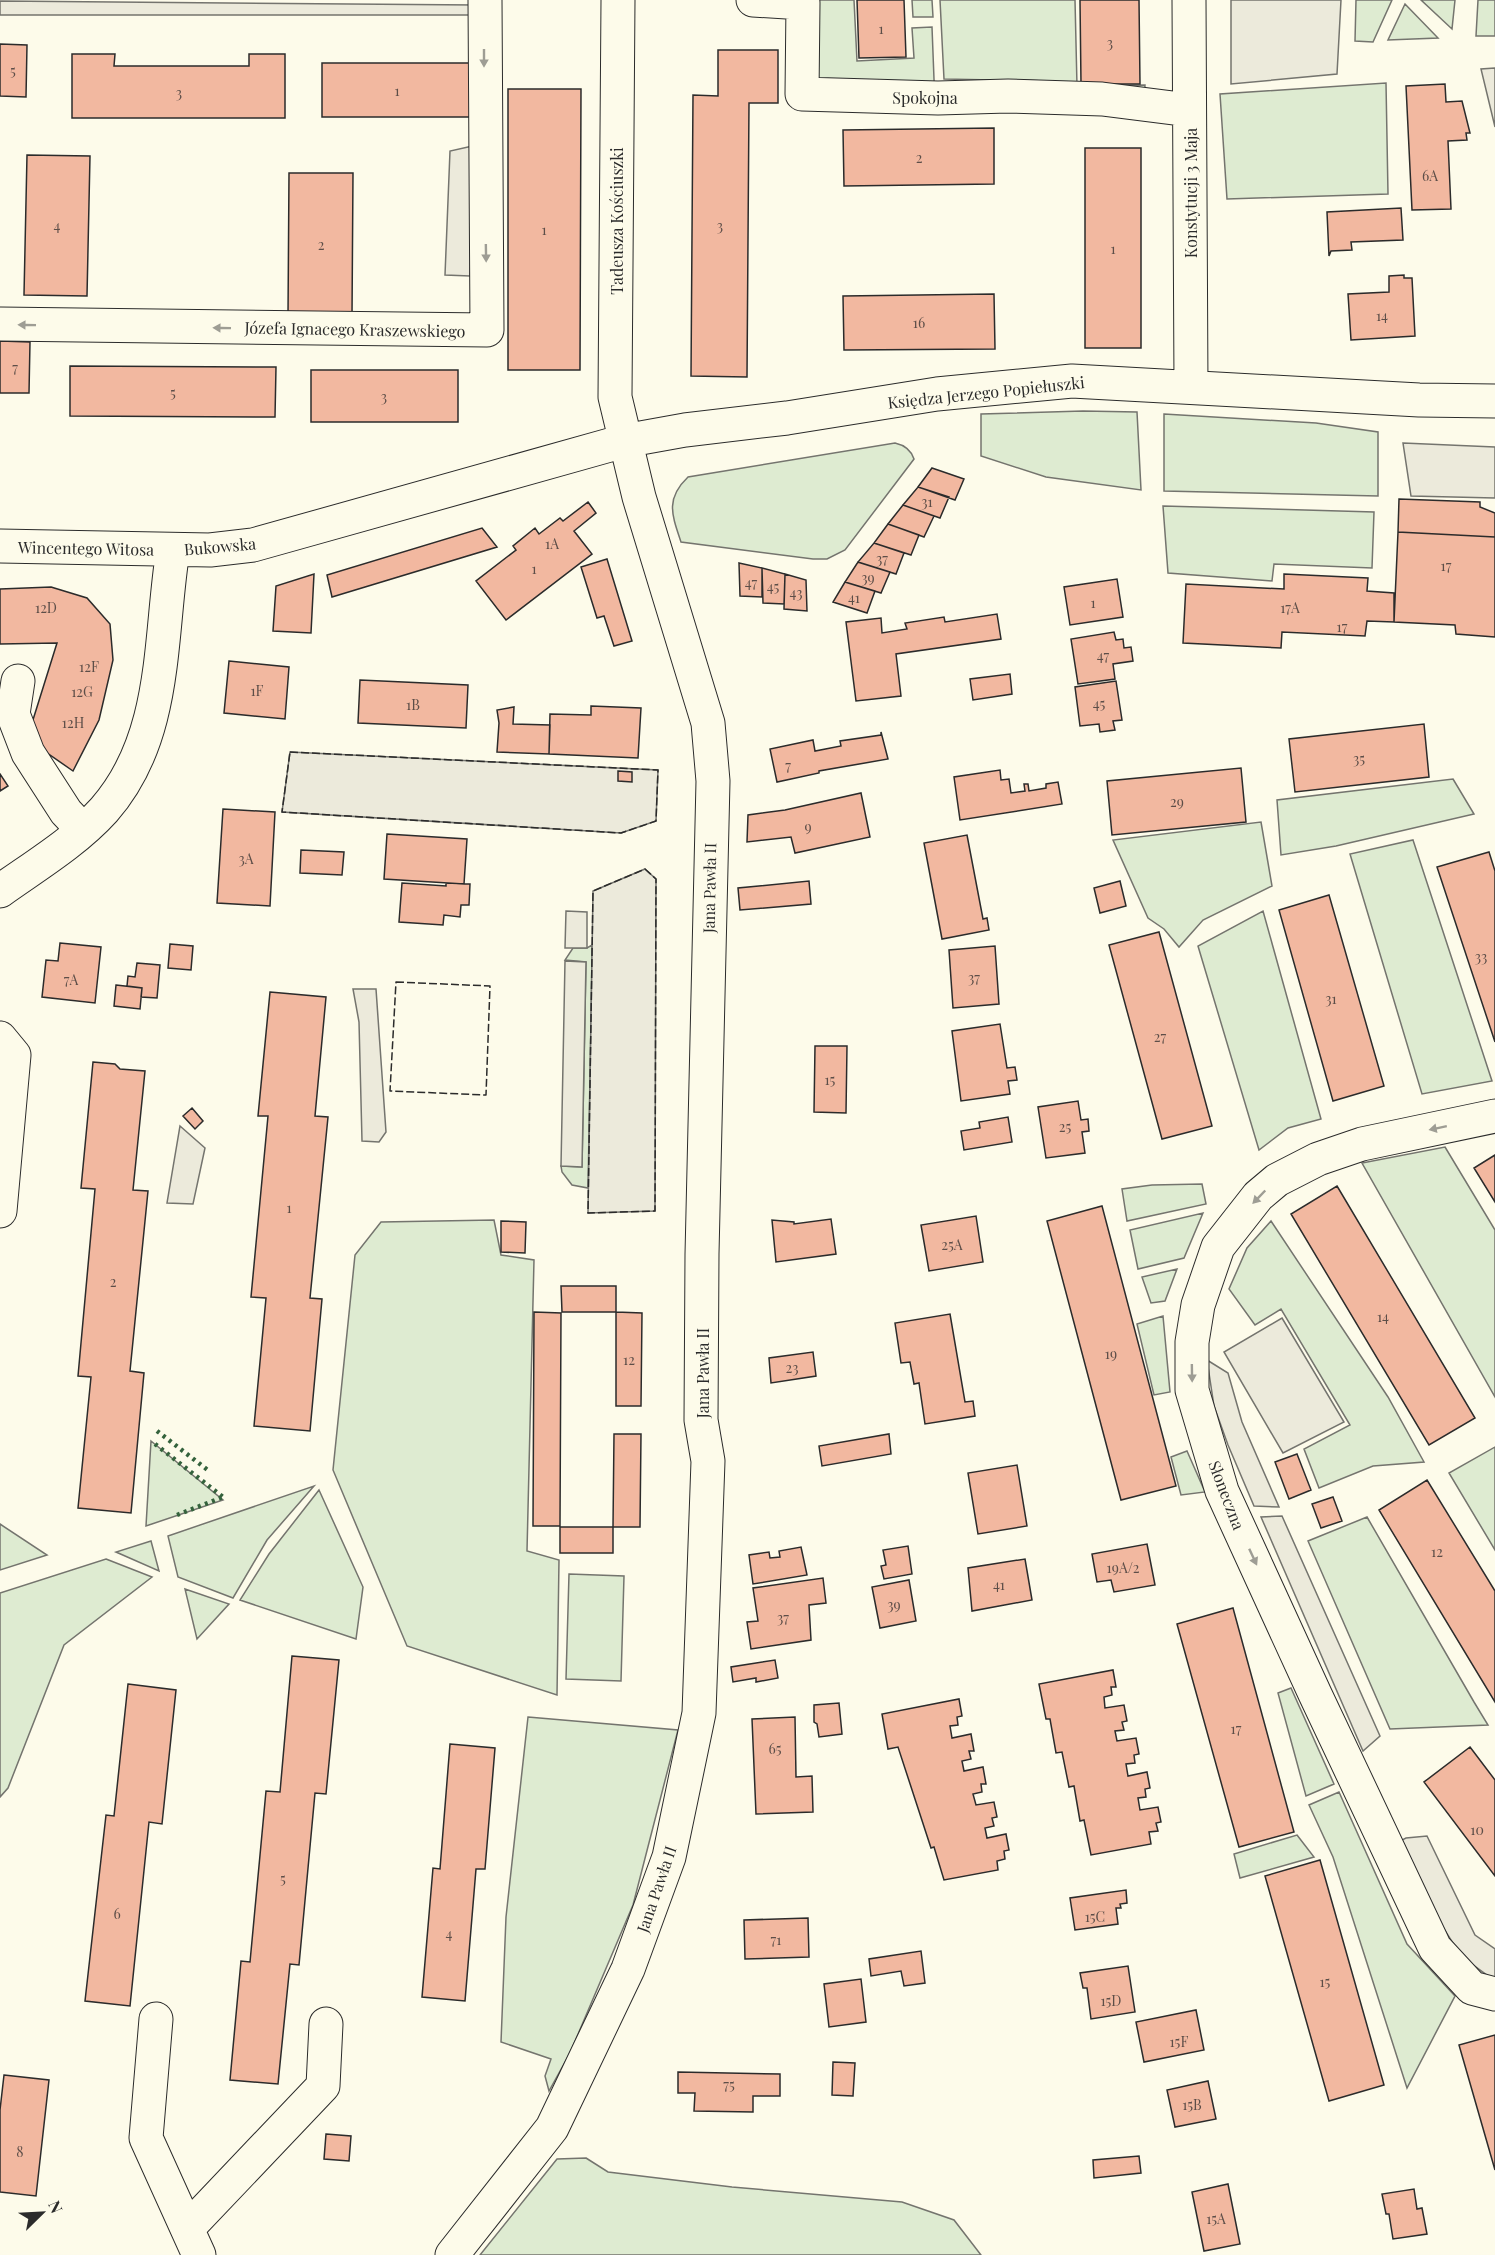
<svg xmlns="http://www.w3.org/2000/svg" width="1495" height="2255" font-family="'Playfair Display',serif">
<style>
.green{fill:#deebd1;stroke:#74746e;stroke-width:1.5}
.parking{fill:#eceadb;stroke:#74746e;stroke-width:1.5}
.building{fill:#f2b8a0;stroke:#2b2b2b;stroke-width:1.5}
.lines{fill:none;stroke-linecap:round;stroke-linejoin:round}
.minor-casing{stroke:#2b2b2b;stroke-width:35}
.minor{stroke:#fdfbea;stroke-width:33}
.hedge{stroke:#34623c;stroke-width:4.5;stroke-dasharray:3 4.5;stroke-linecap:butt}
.fence{stroke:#2b2b2b;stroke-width:1.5;stroke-dasharray:8 3;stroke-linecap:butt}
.oneway{fill:#9e9d94}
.labels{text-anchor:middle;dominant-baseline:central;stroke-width:4.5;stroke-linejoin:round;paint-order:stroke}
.number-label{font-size:14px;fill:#5d4e48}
.street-label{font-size:16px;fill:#2b2b2b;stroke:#fdfbea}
</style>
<rect width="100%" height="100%" fill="#fdfbea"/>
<path class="green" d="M808 0H854L857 61 914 58 912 28 932 27 935 105 808 102Z
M912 0H932L933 17H913Z
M940 0H1075L1077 86 1145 85C1145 97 1142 101 1130 104H1050V81L944 79Z
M1356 0H1392L1373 42 1355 41Z
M1421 0H1455L1452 29Z
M1478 0H1495V36H1476Z
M1405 4 1438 38 1388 40Z
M1386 83 1388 194 1227 199 1220 94Z
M1083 411 1137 412 1141 490 1046 477 981 456V414Z
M1164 414 1316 423 1378 432V496L1164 491Z
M895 443C904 445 911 450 914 459L845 550 827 559H813L681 542C672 515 665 499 688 477Z
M1163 506 1374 512 1372 568 1274 564 1272 581 1168 573Z
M1453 779 1474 814 1336 846 1281 855 1277 800Z
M1261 822 1272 886 1203 920 1179 947 1164 929 1148 918 1113 840Z
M1413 840 1492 1081 1422 1094 1350 854Z
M1263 911 1321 1119 1288 1128 1259 1150 1198 946Z
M592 945V962L588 1188 572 1185 562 1172 561 1166 582 1167 586 962 565 960 573 948H587Z
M1445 1147 1495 1230V1397L1362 1163Z
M1202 1184 1206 1204 1127 1221 1122 1189 1152 1185Z
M1203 1213 1184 1258 1138 1269 1130 1230Z
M494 1220 501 1255 534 1260 527 1551 559 1560 557 1695 407 1646 333 1470 355 1255 381 1222Z
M1271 1221 1388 1397 1424 1462 1373 1466 1319 1488 1304 1449 1350 1425 1281 1309 1255 1325 1229 1289 1247 1248Z
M1177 1269 1165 1301 1151 1303 1142 1277Z
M1163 1316 1170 1392 1154 1395 1137 1324Z
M151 1441 223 1500 146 1526Z
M1495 1447V1550L1449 1473Z
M1187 1451 1205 1492 1181 1495 1171 1457Z
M314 1486 267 1540 233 1598 178 1577 168 1536Z
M319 1490 363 1587 356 1639 240 1600 269 1554Z
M1367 1517 1474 1702 1488 1725 1390 1729 1308 1541Z
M0 1524 47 1555 0 1570Z
M151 1541 159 1571 116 1552Z
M106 1559 152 1577 64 1645 8 1788 0 1797V1593Z
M569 1574 624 1576 621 1681 566 1679Z
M185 1589 229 1604 197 1639Z
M1291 1688 1334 1784 1306 1796 1278 1693Z
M528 1717 678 1730 633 1905 570 2053 549 2091 545 2076 551 2059 501 2042 506 1917Z
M1339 1792 1407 1944 1455 1996 1407 2088 1333 1857 1309 1805Z
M1297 1835 1314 1857 1240 1878 1234 1854Z
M586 2158 608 2172 732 2187 902 2202 954 2220 981 2255H480L557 2159Z"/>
<path class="parking" d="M1231 0H1341L1337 74 1231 84Z
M0 1 476 5V15H0Z
M1495 68V127L1481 69Z
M477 145 470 276 445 275 450 151Z
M1403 443 1495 447V498L1411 496Z
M290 752 658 770 656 821 621 833 282 812Z
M645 869 656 879 655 1211 588 1213 593 891Z
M566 911 587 912V948H565Z
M565 961 586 962 582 1167 561 1166Z
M353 989H376L386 1132 379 1142 362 1141 359 1022Z
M180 1126 205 1148 193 1204 167 1203Z
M1282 1318 1344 1422 1283 1453 1224 1352Z
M1207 1360 1228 1373 1242 1422 1279 1507 1254 1506 1228 1445 1214 1406Z
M1282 1516 1380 1736 1363 1751 1261 1517Z
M1427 1836 1475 1935 1495 1949V1981L1461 1956 1439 1921 1402 1840 1406 1838Z"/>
<path class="building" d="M857 0H904L906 57 859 58Z
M1080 0H1139L1140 84H1081Z
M0 44 27 45 26 97 0 96Z
M718 50H778V103H749L747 377 691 376 693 95 718 96Z
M72 54H115L114 66H249V54H285V118H72Z
M322 63H472V117H322Z
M1445 84 1446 102 1462 101 1470 133H1466L1467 140 1448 141 1451 209 1412 210 1406 86Z
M508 89H581L580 370H508Z
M994 128V184L844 186 843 130Z
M1085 148H1141V348H1085Z
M27 155 90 156 87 296 24 295Z
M289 173H353L352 316H288Z
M1401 208 1403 240 1351 242 1352 250 1331 251 1329 256 1327 212Z
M1404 275V278H1412L1415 336 1351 340 1348 294 1389 292V276Z
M994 294 995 349 844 350 843 296Z
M0 341 30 342 29 393H0Z
M70 366 276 367 275 417 70 416Z
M311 370H458V422H311Z
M932 468 964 479 955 500 918 487Z
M918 487 949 497 940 518 903 505Z
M1399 499 1480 502V507L1495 513V537L1398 532Z
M588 502 596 513 574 531 592 554 506 620 476 581 516 550 513 546 535 528 539 534 560 518 563 521Z
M903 505 934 516 924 537 888 524Z
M888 524 919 535 911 555 874 543Z
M482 528 497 547 332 597 327 575Z
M1398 532 1495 537V637L1456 634 1455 625 1394 622Z
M874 543 904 553 896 574 858 562Z
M607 559 632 641 614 646 604 616 597 618 581 567Z
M858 562 890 572 881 593 845 582Z
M739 563 762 568V597L740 596Z
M762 568 785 574 784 604 763 603Z
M314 574 311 633 273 631 276 586Z
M785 574 806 580 807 611 784 609Z
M1284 574 1368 578 1367 591 1394 593V622L1367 621 1365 636 1282 632 1281 648 1183 643 1186 584 1284 589Z
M1117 579 1123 617 1070 625 1064 587Z
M845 582 875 591 867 613 833 602Z
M51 587 87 598 110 624 113 660 99 720 73 771 27 739 57 643 0 644V589Z
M997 614 1001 639 896 654 901 696 856 701 846 622 881 618 882 633 907 629 905 623 944 617 945 622Z
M1114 632 1116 640 1123 639 1124 648 1131 647 1133 661 1113 664 1115 679 1078 684 1071 639Z
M229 661 289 667 285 719 224 713Z
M1010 674 1012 694 973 700 970 679Z
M360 680 468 685 466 728 358 723Z
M1116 681 1122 720 1113 721 1115 730 1100 732 1099 724 1080 726 1075 687Z
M591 706 641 708 638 758 549 754 550 714 591 715Z
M514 707 513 724 550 725 549 754 497 752 499 723 497 710Z
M1424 724 1429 777 1295 792 1289 739Z
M881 732 888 759 819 771V773L777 782 770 749 813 740 815 751 841 746 840 741 881 735Z
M1241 768 1246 822 1112 835 1107 781Z
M1000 770 1001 780 1009 779 1011 793 1025 791 1024 784H1028L1029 791 1046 788V784L1058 782 1062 804 960 820 954 777Z
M618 771 632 772V782L618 781Z
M0 774 8 786 0 791Z
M861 793 870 837 795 853 791 837 747 842 748 815 785 810Z
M223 809 275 812 270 906 217 903Z
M387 834 467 839 464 884 384 879Z
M967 835 983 919 987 918 989 930 942 939 924 843Z
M301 850 344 852 342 875 300 873Z
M1489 852 1495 871V1042L1437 867Z
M809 881 811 904 740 910 738 888Z
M1120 881 1126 906 1100 913 1094 888Z
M402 883 446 886V883L470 884 469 905H461L460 917 444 915 443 925 399 922Z
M1329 895 1384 1086 1333 1101 1279 910Z
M1159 932 1212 1126 1162 1139 1109 945Z
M60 943 101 947 95 1003 42 997 46 960 58 961Z
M170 944 193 946 191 970 168 968Z
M995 946 999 1004 953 1008 949 950Z
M137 963 160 965 157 998 141 997 142 988 127 986 128 976 135 977Z
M116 985 142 988 140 1009 114 1006Z
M270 992 326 997 315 1116 328 1117 310 1298 322 1299 310 1431 254 1426 266 1298 251 1297 268 1116H258Z
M1000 1024 1007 1068 1015 1067 1017 1080 1008 1081 1010 1094 961 1101 952 1031Z
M815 1046H847L846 1113 814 1112Z
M93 1062 115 1064 120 1069 145 1071 133 1190 148 1191 130 1371 144 1373 131 1513 78 1508 91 1377 78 1376 95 1189 81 1188Z
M1078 1101 1081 1120 1088 1119 1089 1131 1082 1132 1085 1153 1046 1158 1038 1107Z
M192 1108 203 1121 195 1129 183 1116Z
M1008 1117 1012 1142 964 1150 961 1131 980 1128 979 1122Z
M1495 1155V1202L1474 1168Z
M1337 1186 1475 1418 1429 1445 1291 1214Z
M1102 1206 1176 1486 1121 1500 1047 1221Z
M976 1216 983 1262 929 1271 921 1225Z
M831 1219 836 1254 776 1262 772 1220 794 1222V1224Z
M501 1221 526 1222 525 1253 501 1252Z
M561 1286H616V1312H562Z
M534 1312 561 1313 560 1526H533Z
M616 1312 642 1313 641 1406H616Z
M950 1314 965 1402 973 1401 975 1416 925 1424 919 1383 914 1384 910 1362 901 1363 895 1323Z
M813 1352 816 1376 771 1383 769 1358Z
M614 1434H641L640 1527H613V1553H560V1527H613Z
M889 1434 891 1454 822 1466 819 1446Z
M1297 1454 1311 1490 1289 1499 1275 1462Z
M1017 1465 1027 1526 978 1534 968 1473Z
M1427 1480 1495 1591V1702L1379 1510Z
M1333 1497 1342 1521 1321 1528 1312 1504Z
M1147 1544 1155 1585 1114 1592 1111 1580 1097 1582 1092 1554Z
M908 1546 912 1574 884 1579 881 1566 886 1565 883 1550Z
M801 1547 807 1575 753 1584 749 1555 769 1552 770 1558 780 1557 779 1551Z
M1025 1559 1032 1600 972 1611 968 1568Z
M823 1578 826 1603 809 1605 811 1640 751 1649 747 1622 758 1621 753 1588Z
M909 1580 916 1621 880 1628 872 1587Z
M1233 1608 1294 1832 1239 1847 1177 1624Z
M292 1656 339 1660 326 1794 315 1793 299 1965 290 1964 278 2084 230 2080 241 1961 250 1962 266 1791 280 1792Z
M775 1660 778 1678 756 1682V1678L733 1682 731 1667Z
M1113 1670 1116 1687H1111L1112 1695 1104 1697 1105 1708 1124 1705 1127 1721 1122 1722 1124 1730 1115 1731 1117 1741 1136 1738 1139 1754 1134 1755 1135 1763 1126 1764 1128 1776 1147 1772 1150 1788 1145 1789 1146 1797 1138 1798 1140 1810 1158 1807 1161 1822 1156 1823 1158 1831 1149 1832 1151 1844 1091 1855 1084 1820 1080 1821 1074 1786 1069 1787 1062 1752 1056 1753 1050 1719H1046L1039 1684Z
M128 1684 176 1690 162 1824 149 1822 130 2006 85 2001 106 1815 114 1816Z
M959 1699 962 1716 957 1717 958 1725 950 1726 952 1738 971 1734 974 1751H969L971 1759 962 1761 964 1771 983 1767 986 1784H981L982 1792 973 1794 976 1805 994 1802 997 1817 992 1818 994 1826 985 1828 987 1838 1006 1834 1009 1850 1004 1851 1005 1859 997 1861 998 1870 944 1880 934 1847 931 1848 898 1747 888 1749 882 1714Z
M839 1703 842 1734 819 1737 817 1724 814 1722V1705Z
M795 1717 796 1777 812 1776 813 1812 756 1814 752 1719Z
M450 1744 495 1748 485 1869H476L465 2001 422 1997 433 1868 440 1869Z
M1470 1747 1495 1780V1876L1424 1782Z
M1320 1860 1384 2085 1329 2101 1265 1876Z
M1126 1890 1127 1903 1120 1904 1121 1908H1116L1118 1924 1075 1930 1070 1898Z
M808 1918 809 1957 745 1959 744 1920Z
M921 1951 925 1983 904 1986 901 1971 871 1976 869 1959Z
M1128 1966 1135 2012 1091 2019 1087 1988H1083L1080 1973Z
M861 1979 866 2022 829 2027 824 1984Z
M1196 2010 1204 2050 1144 2062 1136 2022Z
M1495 2035V2170L1459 2045Z
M833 2062 855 2063 853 2096 832 2095Z
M678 2072 780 2074V2096H753V2112L694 2111 695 2093H678Z
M4 2075 49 2080 36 2196 0 2192V2110Z
M1208 2081 1216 2119 1175 2127 1167 2090Z
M326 2134 351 2136 349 2161 324 2159Z
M1139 2156 1141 2173 1094 2178 1093 2160Z
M1228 2184 1240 2244 1204 2251 1192 2192Z
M1414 2189 1417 2209 1422 2208 1427 2234 1393 2239 1389 2214H1386L1382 2194Z"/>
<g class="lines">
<g class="minor-casing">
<path id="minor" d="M753 0 803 3 802 94 938 98 1008 96 1102 99 1189 110
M1189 0 1191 386
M0 324 487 330 485 0
M0 546 210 550 253 545 624 441 685 430 787 418 937 394 1072 381 1419 400 1495 401
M18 681 13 714 28 753 66 812 83 830
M0 891C35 866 75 842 104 810 168 737 159 639 173 550
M0 1038 14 1055 0 1211
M1495 1116 1362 1144 1318 1159 1277 1180 1258 1196 1218 1247 1198 1305 1192 1342V1390L1222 1491 1315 1694 1435 1948 1472 1988 1495 1994
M156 2019 146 2138 199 2255
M188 2228 323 2086 326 2024
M452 2255 552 2128 628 1969 669 1857 699 1713 708 1461 701 1420 702 1254 713 781 708 723 639 497 615 397 618 0"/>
</g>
<use href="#minor" class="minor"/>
<path class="hedge" d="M157 1431 209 1471
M155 1444 223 1497
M177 1515 223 1497"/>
<path class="fence" d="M290 752 658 770 656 821 621 833 282 812Z
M645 869 656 879 655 1211 588 1213 593 891Z
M396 982 490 986 486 1095 390 1091Z"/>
</g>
<defs><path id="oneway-solid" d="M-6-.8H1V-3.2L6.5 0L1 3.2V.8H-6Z" transform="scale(1.5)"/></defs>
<g class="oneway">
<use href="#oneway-solid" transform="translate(484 58) rotate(90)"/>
<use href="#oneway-solid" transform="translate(486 253) rotate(89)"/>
<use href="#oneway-solid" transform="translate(27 325) rotate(-179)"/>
<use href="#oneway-solid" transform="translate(222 328) rotate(-179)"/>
<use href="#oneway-solid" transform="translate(1438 1128) rotate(168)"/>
<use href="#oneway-solid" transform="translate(1259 1197) rotate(134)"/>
<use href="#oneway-solid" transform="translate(1192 1373) rotate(89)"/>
<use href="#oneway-solid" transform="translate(1253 1557) rotate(65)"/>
</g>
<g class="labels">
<g class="number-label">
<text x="881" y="28">1</text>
<text x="1110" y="42">3</text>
<text x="13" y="70">5</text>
<text x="397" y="90">1</text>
<text x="179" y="92">3</text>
<text x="919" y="157">2</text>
<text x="1430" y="175">6A</text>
<text x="57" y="225">4</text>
<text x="720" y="225">3</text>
<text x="544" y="229">1</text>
<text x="321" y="244">2</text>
<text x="1113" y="248">1</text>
<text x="1382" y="315">14</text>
<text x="919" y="322">16</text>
<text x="15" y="367">7</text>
<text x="173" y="392">5</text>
<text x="384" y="396">3</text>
<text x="927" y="501">31</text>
<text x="552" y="543">1A</text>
<text x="882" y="558">37</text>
<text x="1446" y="565">17</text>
<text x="534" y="568">1</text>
<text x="868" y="577">39</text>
<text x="751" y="582">47</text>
<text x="773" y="586">45</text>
<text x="796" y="592">43</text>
<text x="854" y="597">41</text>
<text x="1093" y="602">1</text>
<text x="46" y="607">12D</text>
<text x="1290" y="607">17A</text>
<text x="1342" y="626">17</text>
<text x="1103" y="655">47</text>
<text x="89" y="666">12F</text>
<text x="257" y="690">1F</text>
<text x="82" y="691">12G</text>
<text x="1099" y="703">45</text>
<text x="413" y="704">1B</text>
<text x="73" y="722">12H</text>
<text x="1359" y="758">35</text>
<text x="788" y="765">7</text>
<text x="1177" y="801">29</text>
<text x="808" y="826">9</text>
<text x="246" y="858">3A</text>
<text x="1481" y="956">33</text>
<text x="974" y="977">37</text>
<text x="71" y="979">7A</text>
<text x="1331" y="998">31</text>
<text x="1160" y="1036">27</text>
<text x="830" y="1079">15</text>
<text x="1065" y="1126">25</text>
<text x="289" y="1207">1</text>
<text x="952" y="1244">25A</text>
<text x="113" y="1281">2</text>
<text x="1383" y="1316">14</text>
<text x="1111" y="1353">19</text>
<text x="629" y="1359">12</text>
<text x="792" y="1367">23</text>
<text x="1437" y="1551">12</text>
<text x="1123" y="1567">19A/2</text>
<text x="999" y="1584">41</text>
<text x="894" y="1604">39</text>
<text x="783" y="1617">37</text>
<text x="1236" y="1728">17</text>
<text x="775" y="1748">65</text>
<text x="1477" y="1829">10</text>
<text x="283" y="1878">5</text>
<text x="117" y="1913">6</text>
<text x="1095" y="1916">15C</text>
<text x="449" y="1933">4</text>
<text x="776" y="1939">71</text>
<text x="1325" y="1981">15</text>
<text x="1111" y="2000">15D</text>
<text x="1179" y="2041">15F</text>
<text x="729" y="2084">75</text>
<text x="1192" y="2104">15B</text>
<text x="20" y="2151">8</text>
<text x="1216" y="2218">15A</text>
</g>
<g class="street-label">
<text x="925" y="97">Spokojna</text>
<text transform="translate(1190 193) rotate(-90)">Konstytucji 3 Maja</text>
<text transform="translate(616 221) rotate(-90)">Tadeusza Kościuszki</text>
<text transform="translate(355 329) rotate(1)">Józefa Ignacego Kraszewskiego</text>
<text transform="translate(986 392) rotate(-6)">Księdza Jerzego Popiełuszki</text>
<text transform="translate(220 546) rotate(-5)">Bukowska</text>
<text transform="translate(86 548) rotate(1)">Wincentego Witosa</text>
<text transform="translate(709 888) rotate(-89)">Jana Pawła II</text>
<text transform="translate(702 1373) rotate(-90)">Jana Pawła II</text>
<text transform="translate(1227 1495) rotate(69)">Słoneczna</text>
<text transform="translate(656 1889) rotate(-71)">Jana Pawła II</text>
</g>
</g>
<g transform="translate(42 2213) rotate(66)" stroke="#fdfbea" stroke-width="4.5" paint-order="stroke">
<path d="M0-4.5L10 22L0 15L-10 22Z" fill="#2b2b2b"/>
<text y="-9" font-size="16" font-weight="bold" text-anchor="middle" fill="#2b2b2b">N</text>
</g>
</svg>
